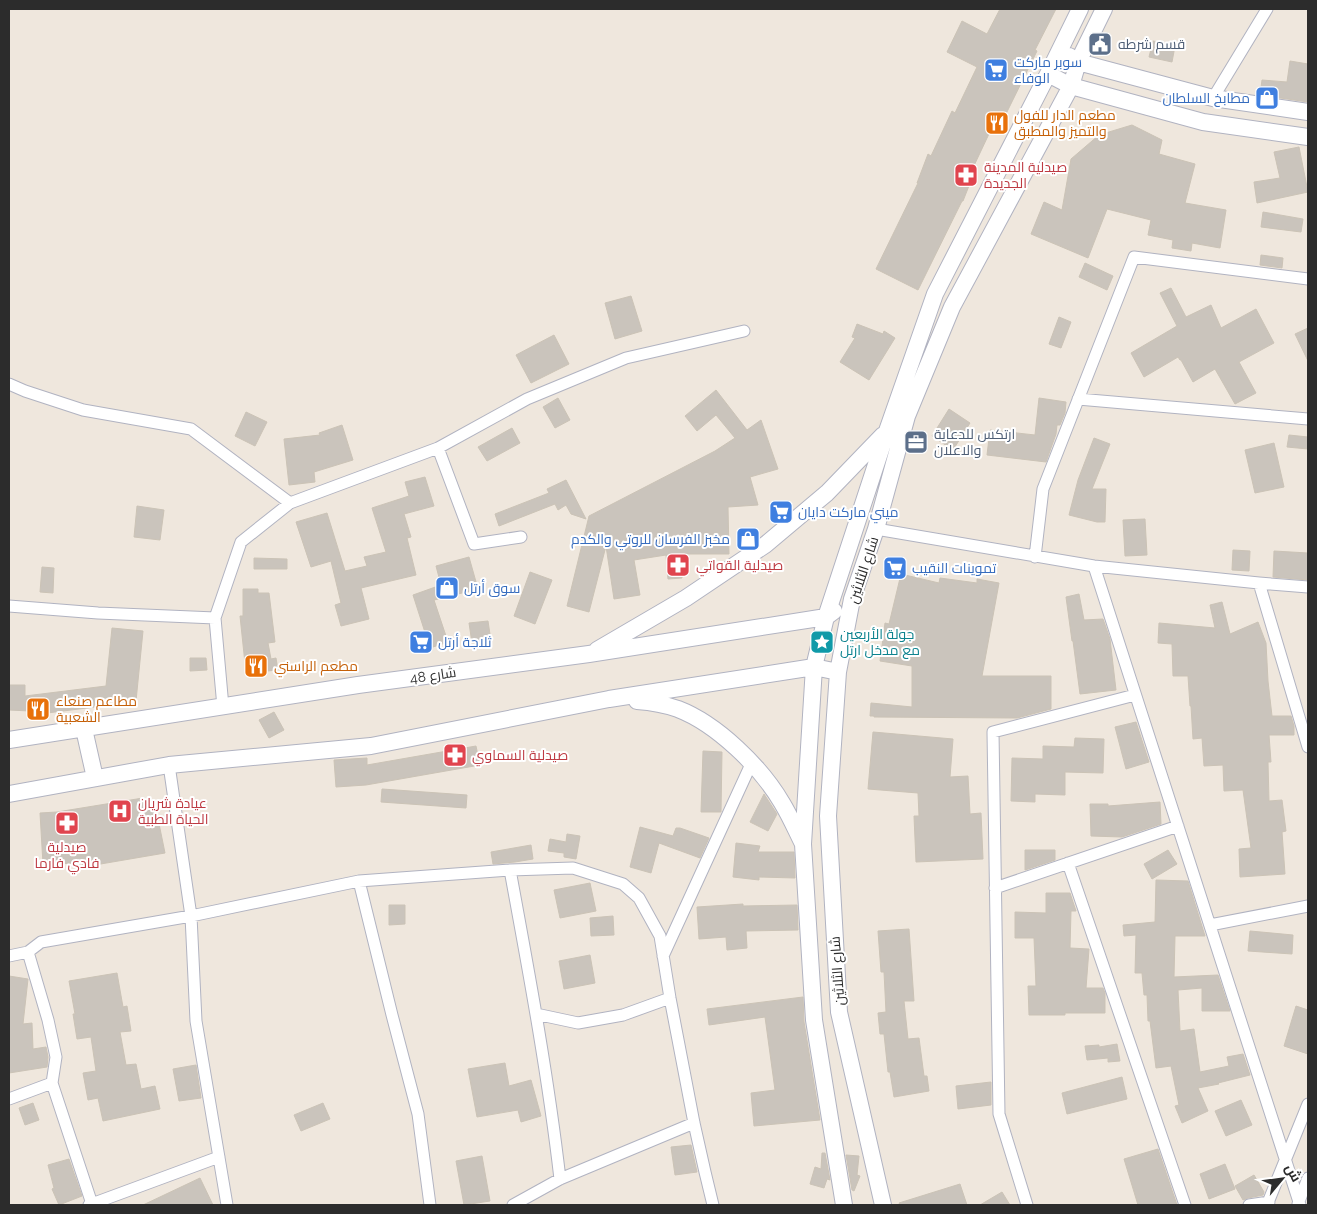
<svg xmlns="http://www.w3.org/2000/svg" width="1317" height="1214" font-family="Raleway,Cairo,sans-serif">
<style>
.building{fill:#cac4bc;stroke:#cbc3b6}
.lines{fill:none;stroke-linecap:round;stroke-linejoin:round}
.street-casing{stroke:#b1b3c1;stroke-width:13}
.secondary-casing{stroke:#b1b3c1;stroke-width:18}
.street{stroke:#fff;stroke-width:11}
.secondary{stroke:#fff;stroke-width:16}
.labels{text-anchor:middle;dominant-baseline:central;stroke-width:4;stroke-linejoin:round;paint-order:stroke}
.service-label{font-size:14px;fill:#4e5e75;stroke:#fff;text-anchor:start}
.shop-label{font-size:14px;fill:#366cbe;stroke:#fff;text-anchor:start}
.food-label{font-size:14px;fill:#c56008;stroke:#fff;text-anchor:start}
.health-label{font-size:14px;fill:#be3a42;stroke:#fff;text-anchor:start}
.street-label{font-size:14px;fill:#2c2c2c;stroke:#fff}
.culture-label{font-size:14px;fill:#0d838f;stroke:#fff;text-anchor:start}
</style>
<rect width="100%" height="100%" fill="#efe7dd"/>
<path class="building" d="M1000 9H1056L1035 50 1037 51 1002 122 996 119 971 172 974 173 963 201H962L918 290 876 269 918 183H917L928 154 931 156 952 111 955 113 977 67 947 52 962 21 987 34Z
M1153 41 1175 46 1172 62 1149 57Z
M1290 61 1308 64V102L1260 95 1262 80 1287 82Z
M1132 125 1162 140 1159 154 1195 164 1185 203 1226 210 1220 248 1192 243 1191 251 1172 248 1173 240 1148 235 1151 220 1107 209 1088 258 1031 234 1044 202 1062 210 1071 159 1099 135Z
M1299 147 1308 192 1257 203 1254 182 1280 178 1274 152Z
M1263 212 1303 219 1301 232 1261 227Z
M1261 255 1283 258 1282 268 1260 265Z
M1085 263 1113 276 1107 290 1079 277Z
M1171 288 1186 317 1211 305 1221 328 1256 309 1274 343 1239 362 1256 393 1235 404 1215 369 1193 382 1181 360H1180L1178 357 1144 377 1131 353 1177 326 1160 293Z
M631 296 642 331 615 339 605 303Z
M1059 317 1071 322 1061 348 1049 344Z
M857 324 883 334 884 331 895 338 869 380 840 362 855 338 852 337Z
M1308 328V361L1295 334Z
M554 335 569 364 531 383 516 355Z
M716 390 747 430 761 420 778 469 750 477 758 505 728 507 729 554H680L682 578 668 579 666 555 634 560 640 595 614 599 606 546 589 612 567 606 589 516 715 451 735 438 716 415 697 431 685 416Z
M558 398 570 420 555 428 543 407Z
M1039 398 1066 402 1065 413 1060 425H1057L1056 434 1046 462 987 455 990 430 1035 435Z
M949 409 970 423 953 450 932 436Z
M246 412 267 422 255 446 235 436Z
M342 425 353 460 314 472 315 482 289 485 284 439 320 435 319 433Z
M512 428 520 443 487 461 478 447Z
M1289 435 1308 437V449L1287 447Z
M1094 438 1110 444 1092 489H1106L1105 522H1097L1069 515 1078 480Z
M1274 443 1284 487 1255 493 1245 450Z
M425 477 434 506 404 514 411 537 407 538 416 575 361 588 369 619 341 626 335 605 341 603 331 561 311 567 296 522 327 513 345 571 367 566 364 557 386 552 372 508 409 496 405 482Z
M566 480 586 519 571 514 566 505 558 510 555 504 499 526 495 514 549 493 547 489Z
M137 506 164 510 160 540 134 537Z
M1145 519 1147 555 1125 556 1123 520Z
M1233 550 1250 551 1249 571 1232 570Z
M1274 551 1308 553V580L1273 577Z
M469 557 478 589 434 600 448 642 430 648 413 595 441 585 436 566Z
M254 558 287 559V569H254Z
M42 567 54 568 53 593 40 592Z
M530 572 552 580 535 624 514 616Z
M901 574 939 583 940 578 977 583V579L999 583 982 676H1051V709L1017 718 874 717V716H870L871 703 912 707V666L880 661 885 623 889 624Z
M243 589H258V593H269L275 642 268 643 271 659 276 658 278 670 246 673 240 616H243Z
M1079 594 1084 620 1103 619 1110 639 1116 690 1080 694 1073 641H1072L1066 597Z
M1222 602 1230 634 1258 622 1266 643 1268 681 1272 716H1291L1294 726V735H1269L1271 762H1268L1269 801 1282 800 1286 831 1282 832 1285 874 1240 877 1239 849 1251 848 1243 790 1224 791 1223 765 1204 766 1202 738 1193 739 1191 706H1190L1188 676H1173L1172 644 1158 643 1159 623 1215 628 1210 605Z
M488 621 491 641 472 643 469 623Z
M112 628 143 631 136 701 94 697 95 707 31 715 30 711 9 710V685H25V696L106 686Z
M190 658H206L207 670 190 671Z
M274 712 284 730 269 738 259 720Z
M1136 722 1149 762 1126 769 1115 727Z
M873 732 953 739 950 777 968 776 970 814 981 813 983 859 916 862 914 816H919L918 793 868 789Z
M1075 738 1104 739 1103 773 1065 772V795L1035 794V802L1011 801 1012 758 1043 759V746L1074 747Z
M476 746 480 765 366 785 336 787 334 760 367 758V765Z
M703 751 722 752 721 812H701Z
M382 789 467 795 466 808 381 802Z
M764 794 777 814 768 831 750 822Z
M143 798 156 809 165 853 83 867 82 863 43 864 40 813 57 812Z
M1160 802 1161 824 1122 837 1091 836 1090 804H1108V806Z
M640 827 673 836 676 828H680L709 838 700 858 659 843 651 873 630 867Z
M567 834 580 836 576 859 564 857V853L548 851 550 839 566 842Z
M736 843 760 846 758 852H794L795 878 759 877V880L733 877Z
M531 845 533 859 515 862 493 864 491 852Z
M1025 850H1055V860L1025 870Z
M1168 850 1177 864 1152 879 1144 864Z
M1156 880 1188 881 1205 936H1175L1174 977 1218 975 1230 1011H1202V988L1178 990 1180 1031 1194 1029 1200 1072 1229 1066 1227 1057 1243 1054 1250 1075 1218 1083 1219 1084 1198 1088 1208 1111 1182 1123 1175 1106 1179 1105 1171 1066 1156 1068 1150 1021H1148L1147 995H1144L1142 973H1135L1136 935 1124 936 1123 925 1155 922Z
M590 883 596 911 560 918 554 890Z
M1046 893H1070L1076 911H1071L1070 948 1089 949 1086 988H1103L1105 993V1013H1065V1015H1029L1028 986H1036L1034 938H1015V912L1046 913Z
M743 904V906L797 905 798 930 746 931 747 948 727 950 726 937 699 939 697 907Z
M389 905H405V924L389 925Z
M613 916 614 935 591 936 590 918Z
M909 929 914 1001H904L908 1039 919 1038 924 1076H927L929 1091 894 1097 890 1072H888L884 1034H880L878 1013 886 1012 884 972H881L878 931Z
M1250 931 1293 935 1292 954 1248 951Z
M590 955 595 983 564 989 559 961Z
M117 973 123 1007 127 1006 131 1031 120 1032 126 1065 136 1064 141 1089 155 1086 160 1109 103 1121 98 1098 88 1100 83 1073 96 1071 91 1037 77 1039 73 1014H75L69 981Z
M9 976 28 979 23 1024 32 1023 33 1049 46 1047 48 1057 47 1067 9 1073Z
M803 997 804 1022 820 1120 754 1126 751 1093 775 1090 765 1017 709 1025 707 1009Z
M1296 1006 1308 1010V1054L1284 1046Z
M1117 1044 1120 1061 1108 1062V1058L1087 1060 1085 1046 1099 1045V1047Z
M505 1063 509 1086 531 1080 541 1116 521 1122 518 1110 477 1117 468 1069Z
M196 1065 201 1098 179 1101 173 1069Z
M1122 1077 1127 1099 1067 1114 1062 1093Z
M991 1082V1105L958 1109 956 1086Z
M1241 1100 1252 1125 1226 1136 1215 1111Z
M33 1103 39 1120 25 1125 19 1108Z
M323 1103 330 1119 301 1131 294 1115Z
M691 1145 697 1172 675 1175 671 1147Z
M1158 1149 1177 1205H1138L1124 1159Z
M822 1153H825L830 1180 827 1179 824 1188 810 1184 815 1167 821 1169Z
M846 1155 859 1156 857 1175 860 1176 854 1191 852 1190Z
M482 1156 490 1201 464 1205 456 1161Z
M69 1159 82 1196 59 1205 52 1189 54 1188 48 1165Z
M1225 1164 1235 1189 1209 1199 1200 1174Z
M1254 1175 1264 1192 1263 1195 1248 1198 1243 1200 1235 1186Z
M200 1178 213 1205H143Z
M960 1184 967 1205H900L899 1203Z
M1002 1192 1010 1205H980Z"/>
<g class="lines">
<g class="street-casing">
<path id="street" d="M1213 98 1267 9
M9 384 25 391 83 410 191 429 290 503
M1078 399 1308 419
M438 448 474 544 521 537
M876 529 1094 566 1259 583 1308 587
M1035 557 1043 489 1134 257 1308 279
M1094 566 1300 1205
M1259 583 1308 747
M9 606 98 613 215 618
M223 707 215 618 241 542 290 503 438 448 527 399 626 358 744 331
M169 765 191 916 196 1021 227 1205
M1068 863 1185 1205
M510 870C529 973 548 1075 560 1179
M359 881 392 1015 418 1114 430 1205
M995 888 1178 826
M1210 925 1308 906
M9 956 28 952
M663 956 752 762
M536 1014 578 1023 623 1015 670 998
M52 1083 92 1204
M9 1099 52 1083 56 1057 48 1020 28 952 41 942 191 916 359 881 510 870 573 868 623 884 639 898 660 936 670 998 694 1123 705 1172 713 1205
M1298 1204 1308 1178
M89 1205 219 1157
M513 1205 560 1179 694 1123
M1027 1205 999 1114 993 732 1135 695
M1249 1205 1269 1202
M1267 1205 1308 1104"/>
</g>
<g class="secondary-casing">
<path id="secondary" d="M1069 56 1078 62 1213 98 1308 112
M1048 74 1071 86 1203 122 1308 137
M597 650 686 598 765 545 827 493 883 435
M637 701C651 702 664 704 678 709 717 724 761 767 782 803 790 816 796 830 803 844
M84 729 95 778
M9 740 358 685 589 654 826 617 834 611
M9 794 169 765 371 746 609 699 814 667 838 672
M844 1205 814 1020 803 844 814 667 826 617 887 431 935 294 1048 74 1080 9
M883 1205 839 1012 828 816 838 672 852 599 876 529 907 416 952 307 1071 86 1078 62 1104 9"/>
</g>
<use href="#street" class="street"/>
<use href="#secondary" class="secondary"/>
</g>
<defs>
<g id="civic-square" transform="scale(1.25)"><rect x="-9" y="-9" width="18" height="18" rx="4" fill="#5c6f8a" stroke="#fff"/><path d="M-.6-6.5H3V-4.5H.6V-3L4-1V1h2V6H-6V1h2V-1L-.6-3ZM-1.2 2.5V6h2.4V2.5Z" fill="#fff"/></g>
<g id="supermarket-square" transform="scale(1.25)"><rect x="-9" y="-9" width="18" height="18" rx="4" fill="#3f7fe0" stroke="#fff"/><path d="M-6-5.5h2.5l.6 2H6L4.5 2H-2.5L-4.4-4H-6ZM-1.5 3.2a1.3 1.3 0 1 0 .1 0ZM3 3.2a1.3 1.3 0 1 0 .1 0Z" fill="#fff"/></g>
<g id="shop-square" transform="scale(1.25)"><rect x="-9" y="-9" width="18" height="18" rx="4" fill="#3f7fe0" stroke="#fff"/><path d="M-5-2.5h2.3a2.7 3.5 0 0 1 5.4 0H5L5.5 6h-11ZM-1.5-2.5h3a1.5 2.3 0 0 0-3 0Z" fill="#fff"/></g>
<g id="restaurant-square" transform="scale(1.25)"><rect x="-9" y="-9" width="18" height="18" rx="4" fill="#e8710a" stroke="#fff"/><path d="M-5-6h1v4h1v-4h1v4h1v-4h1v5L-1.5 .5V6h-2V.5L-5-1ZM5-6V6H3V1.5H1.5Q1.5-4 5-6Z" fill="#fff"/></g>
<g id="pharmacy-square" transform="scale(1.25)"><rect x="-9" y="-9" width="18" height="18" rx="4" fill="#e0444e" stroke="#fff"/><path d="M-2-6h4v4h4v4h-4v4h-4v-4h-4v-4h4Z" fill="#fff"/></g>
<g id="office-square" transform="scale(1.25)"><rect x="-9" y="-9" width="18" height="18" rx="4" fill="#5c6f8a" stroke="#fff"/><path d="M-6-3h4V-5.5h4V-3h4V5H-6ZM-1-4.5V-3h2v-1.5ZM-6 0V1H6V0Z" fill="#fff"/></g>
<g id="sight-square" transform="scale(1.25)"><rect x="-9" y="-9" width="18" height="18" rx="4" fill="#0f9aa8" stroke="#fff"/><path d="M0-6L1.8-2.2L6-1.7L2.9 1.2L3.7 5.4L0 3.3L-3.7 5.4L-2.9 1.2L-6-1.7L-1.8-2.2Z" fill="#fff"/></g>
<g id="hospital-square" transform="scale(1.25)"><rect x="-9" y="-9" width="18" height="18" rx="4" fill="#e0444e" stroke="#fff"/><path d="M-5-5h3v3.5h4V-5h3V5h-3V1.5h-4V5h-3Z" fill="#fff"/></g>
</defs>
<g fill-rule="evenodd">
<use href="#civic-square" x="1100" y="44"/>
<use href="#supermarket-square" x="996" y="70"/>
<use href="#shop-square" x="1267" y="98"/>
<use href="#restaurant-square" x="997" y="123"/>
<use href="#pharmacy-square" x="966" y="175"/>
<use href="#office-square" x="916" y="442"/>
<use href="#supermarket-square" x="781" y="512"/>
<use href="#shop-square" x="748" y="539"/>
<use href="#pharmacy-square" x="678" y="565"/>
<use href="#supermarket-square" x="895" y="568"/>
<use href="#shop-square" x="447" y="588"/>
<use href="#supermarket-square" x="421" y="642"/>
<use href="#sight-square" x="822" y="642"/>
<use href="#restaurant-square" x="256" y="666"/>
<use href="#restaurant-square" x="38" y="709"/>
<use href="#pharmacy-square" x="455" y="755"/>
<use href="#hospital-square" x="120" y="811"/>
<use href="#pharmacy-square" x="67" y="823"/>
</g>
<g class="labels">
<g class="service-label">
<text x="1118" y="44">قسم شرطه</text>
<text x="934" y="434">ارتكس للدعاية<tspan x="934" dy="16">والاعلان</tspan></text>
</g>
<g class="shop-label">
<text x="1014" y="62">سوبر ماركت<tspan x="1014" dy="16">الوفاء</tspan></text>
<text x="1250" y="98" text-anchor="end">مطابخ السلطان</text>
<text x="798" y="512">ميني ماركت دايان</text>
<text x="730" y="539" text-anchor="end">مخبز الفرسان للروتي والكدم</text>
<text x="912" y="568">تموينات النقيب</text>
<text x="464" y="588">سوق أرتل</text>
<text x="438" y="642">ثلاجة أرتل</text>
</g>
<g class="food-label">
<text x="1014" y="115">مطعم الدار للفول<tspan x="1014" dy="16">والتميز والمطبق</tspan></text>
<text x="274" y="666">مطعم الراسني</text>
<text x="56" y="701">مطاعم صنعاء<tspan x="56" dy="16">الشعبية</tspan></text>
</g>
<g class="health-label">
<text x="984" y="167">صيدلية المدينة<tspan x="984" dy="16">الجديدة</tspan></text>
<text x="696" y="565">صيدلية القواتي</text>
<text x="472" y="755">صيدلية السماوي</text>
<text x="138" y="803">عيادة شريان<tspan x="138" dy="16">الحياة الطبية</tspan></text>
<text x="67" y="847" text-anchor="middle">صيدلية<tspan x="67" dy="16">فادي فارما</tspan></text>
</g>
<g class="street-label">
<text transform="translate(863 570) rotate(-72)">شارع الثلاثين</text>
<text transform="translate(433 675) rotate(-8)">شارع 48</text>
<text transform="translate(837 971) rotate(-94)">شارع الثلاثين</text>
</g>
<g class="culture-label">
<text x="840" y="634">جولة الأربعين<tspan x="840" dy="16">مع مدخل ارتل</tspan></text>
</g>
</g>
<rect width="1317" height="1214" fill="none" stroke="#2c2c2c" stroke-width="20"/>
<g transform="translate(1282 1179) rotate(61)" stroke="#ffffff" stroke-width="4" paint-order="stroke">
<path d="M0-4L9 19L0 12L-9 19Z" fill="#2c2c2c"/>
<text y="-8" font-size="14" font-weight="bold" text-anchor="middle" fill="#2c2c2c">ش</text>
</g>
</svg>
